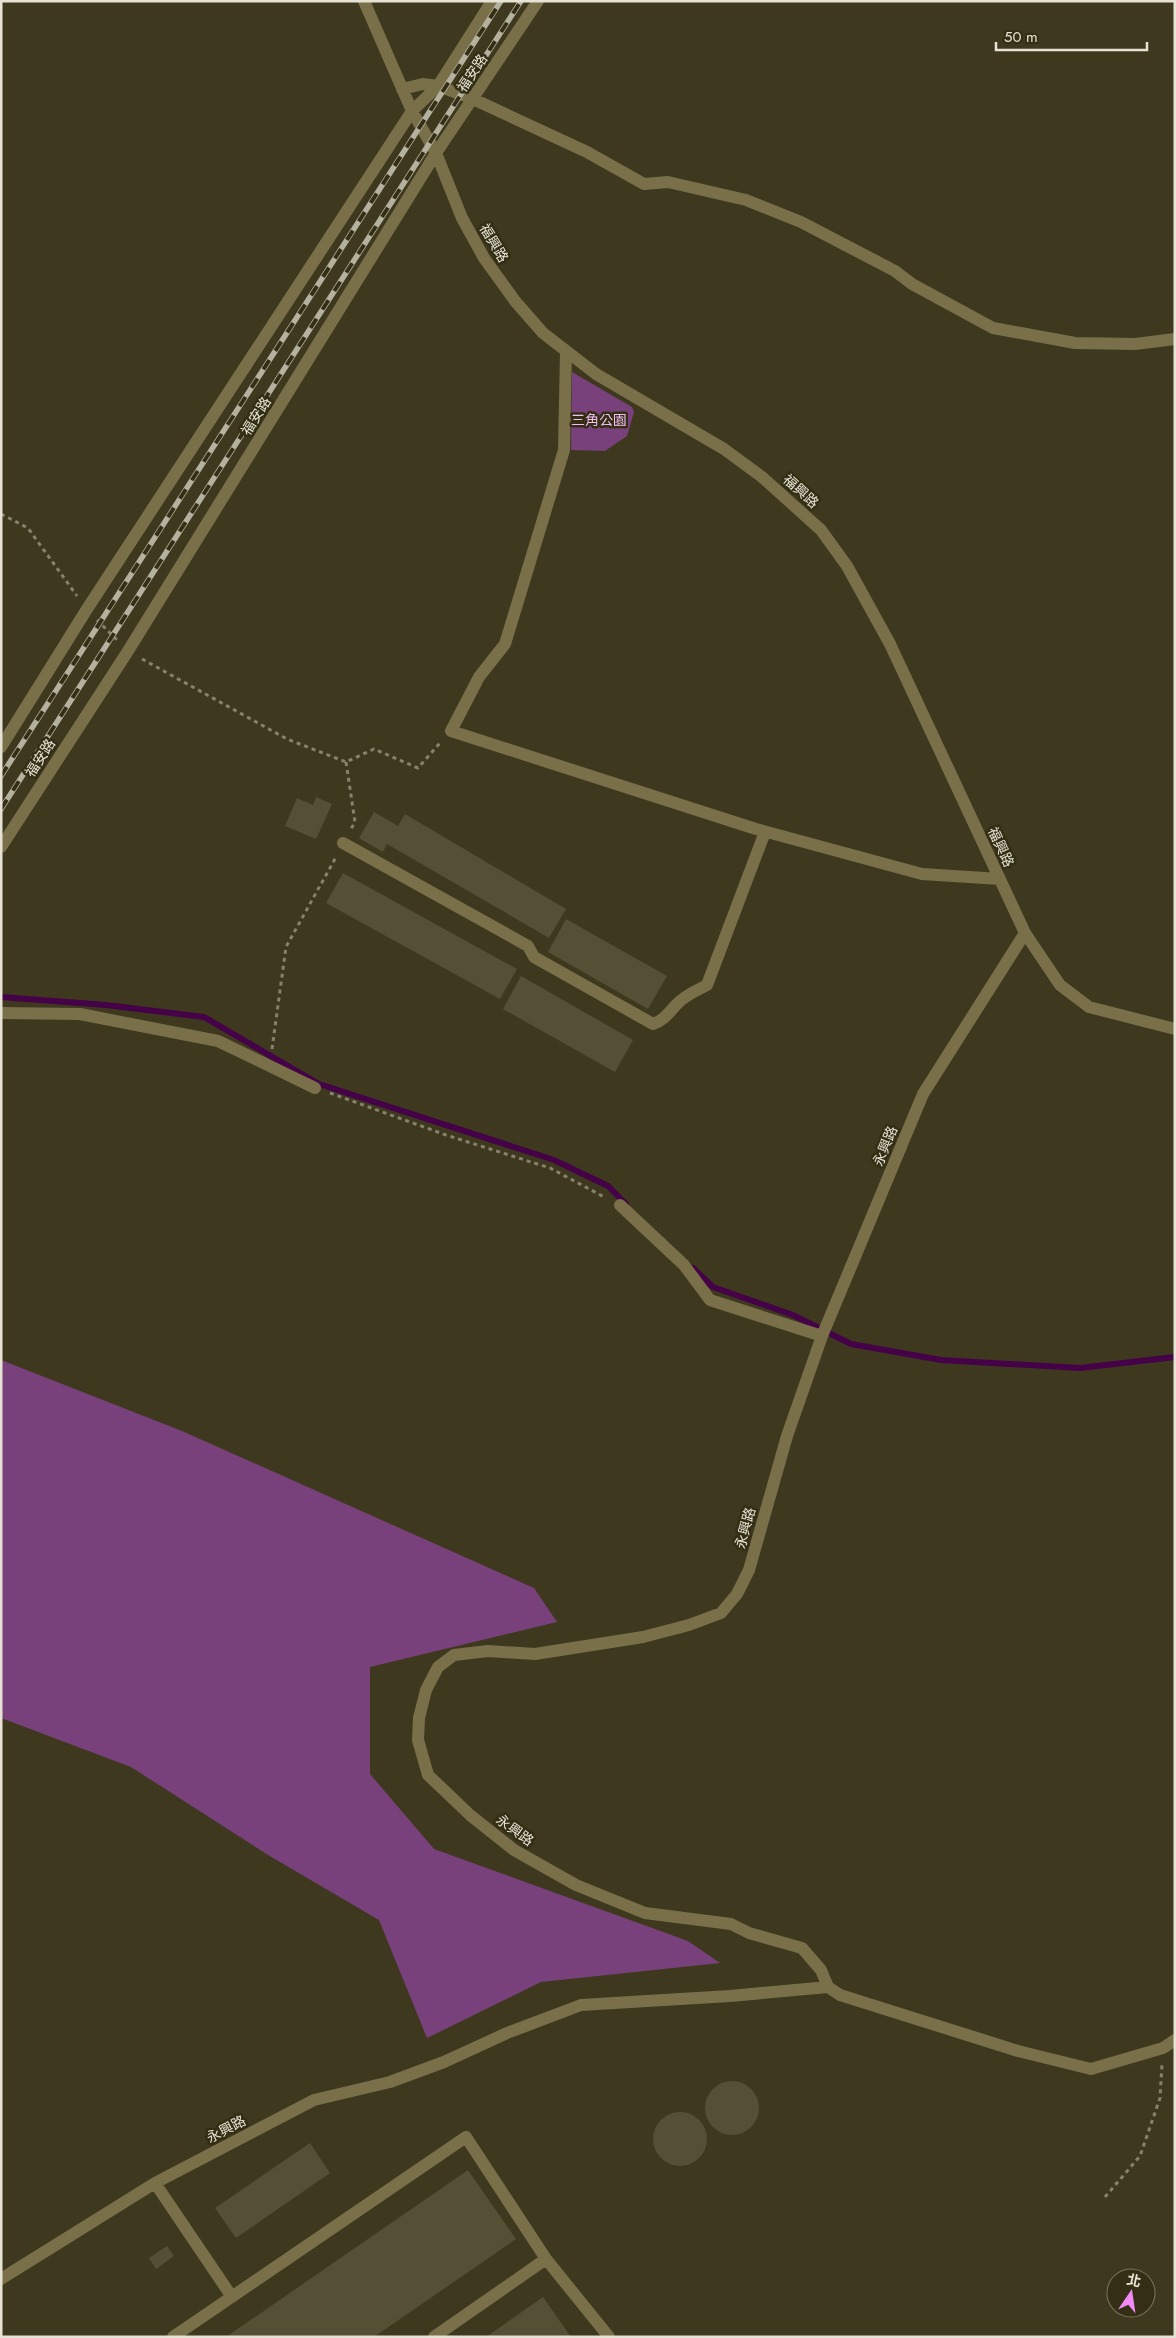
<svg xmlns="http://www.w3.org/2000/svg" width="1176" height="2338" font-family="Jost,'Noto Sans TC',sans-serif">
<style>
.green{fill:#79417b}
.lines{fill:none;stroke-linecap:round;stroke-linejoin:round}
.stream{stroke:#450248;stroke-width:6}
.building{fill:#554f35}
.path{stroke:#87826e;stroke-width:3;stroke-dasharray:4 4;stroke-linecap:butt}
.minor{stroke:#797049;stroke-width:12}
.rail-casing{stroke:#b5b19f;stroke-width:5.5}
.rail{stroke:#342e15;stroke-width:4;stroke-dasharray:11;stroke-linecap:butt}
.labels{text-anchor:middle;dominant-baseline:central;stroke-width:5;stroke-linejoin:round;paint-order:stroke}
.street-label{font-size:14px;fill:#e6e3d4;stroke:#342e15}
.park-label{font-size:14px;fill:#f5bff5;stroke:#342e15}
</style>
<rect width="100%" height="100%" fill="#3e381f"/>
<path class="green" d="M572 372 632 407 634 412 627 436 605 451 571 450Z
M1 1360 182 1431 534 1588 557 1622 370 1667V1774L434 1849 688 1941 720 1963 541 1982 427 2038 379 1920 268 1855 131 1767 1 1718Z"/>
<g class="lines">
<path class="stream" d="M1 997 106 1005 204 1017 319 1084 554 1160 608 1186 626 1204
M693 1268 713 1287 793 1315 851 1344 941 1360 1080 1368 1175 1357"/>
</g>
<path class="building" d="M316 797 332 804 316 839 285 826 297 798 313 805Z
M374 812 398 826 405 814 566 909 549 938 387 844 383 852 359 838Z
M343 873 517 969 500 999 326 903Z
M566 919 667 976 648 1009 548 952Z
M521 976 633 1040 615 1072 503 1009Z
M705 2108a27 27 0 1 1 54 0a27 27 0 1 1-54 0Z
M653 2139a27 27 0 1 1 54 0a27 27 0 1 1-54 0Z
M310 2143 330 2173 236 2238 215 2208Z
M468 2170 516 2239 374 2337H226Z
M167 2246 174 2256 156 2269 149 2258Z
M543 2297 571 2337H486Z"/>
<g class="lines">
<path class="path" d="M1 514 28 528 77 596
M97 620 117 640
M142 659 287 739 346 762 374 749 418 768 440 743
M346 762 355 822 351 829
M272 1049 286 947 336 857
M330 1093 446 1135 550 1168 606 1198
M1105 2197 1140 2156 1160 2098 1162 2064"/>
<path class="minor" d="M364 1 412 111 436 153 462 218 484 258 515 301 543 333 596 374 724 449 762 477 821 530 847 566 890 644 1025 933 1060 985 1089 1007 1175 1029
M402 89 423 84 438 86 473 99 587 152 644 184 668 182 746 200 801 222 895 271 912 284 993 328 1075 343 1135 344 1175 339
M566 351 564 450 505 644 479 677 451 731 756 829 922 874 1000 879
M1 747 87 609 412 111 438 86 492 1
M343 843 528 946 534 957 653 1024C665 1020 668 1013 677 1004 685 995 696 991 707 985L765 832
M1 847 128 651 436 153 538 1
M1 1013 80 1014 218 1041 315 1088
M620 1205 684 1265 710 1300 822 1336
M828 1987 821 1970 802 1948 749 1933 731 1924 645 1913 576 1885 514 1850 470 1815 428 1775 418 1740 419 1718 426 1690 438 1667 454 1655 488 1651 535 1654 643 1637 689 1625 721 1613 737 1594 749 1570 787 1436 822 1336 923 1094 1025 933
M828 1987 840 1995 1018 2051 1091 2069 1163 2048 1175 2040
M155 2183 232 2297
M1 2279 155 2183 314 2100 390 2082 444 2062 507 2033 581 2005 730 1996 828 1987
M173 2337 466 2137 546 2259 609 2337
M434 2337 546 2259"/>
<g class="rail-casing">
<path id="rail" d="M1 776 501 1
M1 809 521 1"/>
</g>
<use href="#rail" class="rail"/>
</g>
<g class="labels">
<g class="street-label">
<text transform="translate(472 73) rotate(-56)">福安路</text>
<text transform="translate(494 243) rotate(59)">福興路</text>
<text transform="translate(256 416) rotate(-58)">福安路</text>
<text transform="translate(801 491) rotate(42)">福興路</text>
<text transform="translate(40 758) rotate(-57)">福安路</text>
<text transform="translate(1001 847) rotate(65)">福興路</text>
<text transform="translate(885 1146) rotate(-68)">永興路</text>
<text transform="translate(745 1528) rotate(-75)">永興路</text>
<text transform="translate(515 1830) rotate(36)">永興路</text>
<text transform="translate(226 2129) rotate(-28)">永興路</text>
</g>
<g class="park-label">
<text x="599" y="420">三角公園</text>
</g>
</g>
<rect width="1176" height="2338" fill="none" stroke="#e6e3d4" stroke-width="5"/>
<g transform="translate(1131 2293) rotate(13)"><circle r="24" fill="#342e15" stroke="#7b7661"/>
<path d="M0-4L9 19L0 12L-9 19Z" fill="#f18af4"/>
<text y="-8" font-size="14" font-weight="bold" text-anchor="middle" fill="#e6e3d4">北</text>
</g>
<path d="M996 42v8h151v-8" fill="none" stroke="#e6e3d4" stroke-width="2.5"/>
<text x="1004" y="42" font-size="15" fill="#e6e3d4" stroke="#342e15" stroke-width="4" paint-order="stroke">50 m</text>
</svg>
